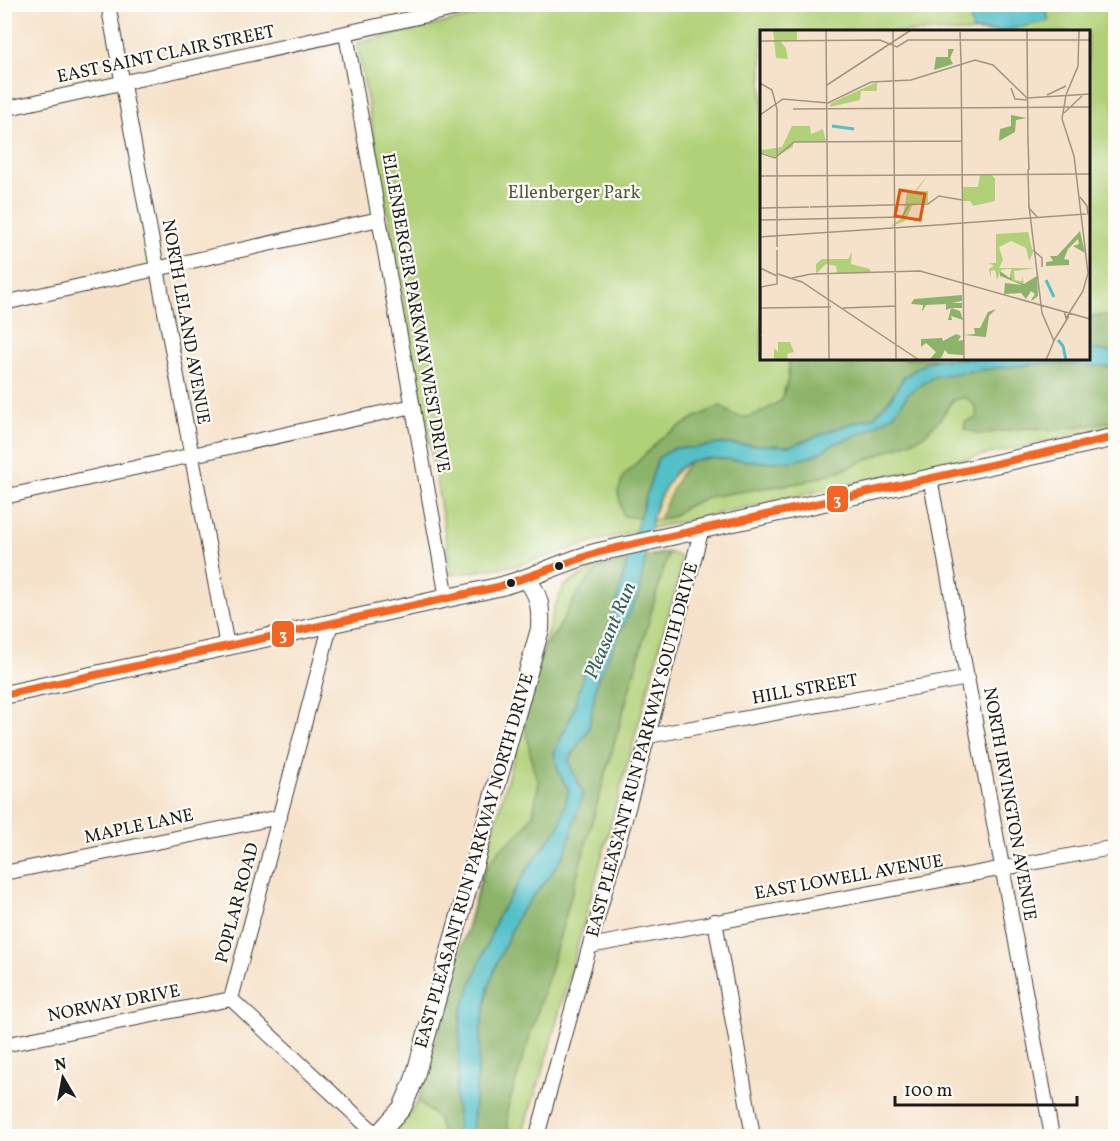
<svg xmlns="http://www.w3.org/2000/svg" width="1120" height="1141" font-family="Vollkorn,serif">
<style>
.green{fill:#b1d179;stroke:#66764a;stroke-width:1.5;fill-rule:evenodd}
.forest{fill:#8cb369;stroke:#546842;stroke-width:1.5}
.sand{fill:#eeda9e;stroke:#857b5d;stroke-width:1.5}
.water{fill:#52c0c8;stroke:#376e72;stroke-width:1.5}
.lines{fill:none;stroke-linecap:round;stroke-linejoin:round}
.minor-casing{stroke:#3d3a36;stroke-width:16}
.secondary-casing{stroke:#3d3a36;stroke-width:20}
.minor{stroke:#fff;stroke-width:14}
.secondary{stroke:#fff;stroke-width:18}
.bus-1-casing{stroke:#fdfcf7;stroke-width:12}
.bus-1{stroke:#f26522;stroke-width:8}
.bus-dot{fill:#1c1c1c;stroke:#fdfcf7;stroke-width:2}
.labels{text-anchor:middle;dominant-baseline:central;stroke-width:4.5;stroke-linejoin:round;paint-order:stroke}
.street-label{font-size:18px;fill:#1c1c1c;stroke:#fdfcf7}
.park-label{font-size:18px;fill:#505b3d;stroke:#fdfcf7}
.water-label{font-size:20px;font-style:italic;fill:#325e61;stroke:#fdfcf7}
.inset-river{fill:none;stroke:#52c0c8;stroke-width:3}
.inset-road{fill:none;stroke:#9f9384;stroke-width:1.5}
.view{fill:#de560d;fill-opacity:0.15;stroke:#de560d;stroke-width:3}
.inset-edge{fill:none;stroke:#1c1c1c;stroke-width:3}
.line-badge{stroke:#fdfcf7;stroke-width:2}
.badge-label{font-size:16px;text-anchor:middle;font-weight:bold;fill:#fff}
</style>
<rect width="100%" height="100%" fill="#fdfcf7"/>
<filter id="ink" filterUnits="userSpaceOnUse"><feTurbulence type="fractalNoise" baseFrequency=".0167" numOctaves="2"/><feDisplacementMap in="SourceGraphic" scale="12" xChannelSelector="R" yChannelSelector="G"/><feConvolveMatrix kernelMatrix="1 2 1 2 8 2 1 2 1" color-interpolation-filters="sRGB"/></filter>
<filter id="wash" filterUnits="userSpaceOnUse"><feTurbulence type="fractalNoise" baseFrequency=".008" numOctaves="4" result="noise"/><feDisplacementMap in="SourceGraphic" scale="24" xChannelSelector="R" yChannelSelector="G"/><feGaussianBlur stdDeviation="1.35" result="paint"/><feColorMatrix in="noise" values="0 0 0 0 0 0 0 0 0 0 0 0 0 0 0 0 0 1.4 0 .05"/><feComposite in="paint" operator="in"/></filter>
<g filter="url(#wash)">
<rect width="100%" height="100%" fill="#f6e2ca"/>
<path class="green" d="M527 4 1115 5V426L611 537 518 565 451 575 442 513 357 43ZM762 32H1088V358H762Z
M667 552 680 556 679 576 544 1067 521 1136H393L418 1101 438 1035 554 608 564 586 594 568Z"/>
<path class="forest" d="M1115 315V350L1112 352 1089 349 1088 316Z
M789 359H938L924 364 904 377 891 398 874 417 846 425 791 446 719 444 697 448H674L658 458 639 518 623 516 618 492 623 477 661 438 696 417 721 406C745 427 757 414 781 401L788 379Z
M1045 363 1115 367V421L1053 430 1029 428 979 434 964 429 965 422 977 418 975 406 965 397 952 401 941 418 923 436 850 467 804 482 707 497 684 508 672 517 659 519 679 476 690 461 710 458 764 462 795 461 815 455 832 445 869 430 894 414 909 393 933 377 964 372Z
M668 553 548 978 507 1110 509 1136H472L481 1028 489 986 497 963 518 915 549 877 565 853 583 793 568 761 589 728 597 680 639 593 645 557Z
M628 561 613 616 596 654 584 672 573 712 554 753 559 773 569 790 559 828 532 862 498 916 460 1030 458 1080 455 1095 458 1121 457 1136H436L442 1133 438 1119 418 1101 483 874 498 851 523 830 533 814 539 782 533 768 524 720 544 647 557 631 578 592 598 569Z"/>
<path class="sand" d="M690 461 679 476 659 519 652 520C660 493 666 477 690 461Z"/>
<path class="water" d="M967 5H1045L1049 21 1003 31H973Z
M1089 349 1112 352 1115 350V367L1045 363 964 372 933 377 909 393 894 414 869 430 832 445 815 455 795 461 764 462 710 458 690 461 675 471 657 502 652 520 639 593 597 680 589 728 568 761 583 793 565 853 549 877 518 915 497 963 489 986 481 1028 472 1136H457L458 1121 455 1095 458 1080 461 1012 498 916 532 862 559 828 569 790 559 773 554 753 573 712 584 672 596 654 613 616 638 522 658 458 674 448H697L719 444 791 446 846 425 874 417 891 398 904 377 924 364 938 359 1088 358Z"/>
</g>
<g filter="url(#ink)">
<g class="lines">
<g class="minor-casing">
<path id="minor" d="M108 4 227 646
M346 34 447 598
M4 109 476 4
M4 303 379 219
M930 478 1052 1136
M4 497 413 406
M648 736 968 678
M4 873 280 817
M715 921 753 1136
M590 946 1116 847
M231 999 331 623
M231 999 378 1136
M4 1045 231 999
M537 1136 648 736 702 528"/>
</g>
<g class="secondary-casing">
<path id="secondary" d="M4 695 498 587C533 578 564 561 599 552L1116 437
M377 1136 402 1108 414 1080 540 629C541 609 540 594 526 579"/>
</g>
<use href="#minor" class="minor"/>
<use href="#secondary" class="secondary"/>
<g class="bus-1-casing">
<path id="bus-1" d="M4 695 498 587 599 552 1116 437"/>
</g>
<use href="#bus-1" class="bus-1"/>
</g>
</g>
<g class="bus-dot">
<circle cx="559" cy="566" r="5"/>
<circle cx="511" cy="583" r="5"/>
</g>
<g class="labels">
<g class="street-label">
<text transform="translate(166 55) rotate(-12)">EAST SAINT CLAIR STREET</text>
<text transform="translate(415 313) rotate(80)">ELLENBERGER PARKWAY WEST DRIVE</text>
<text transform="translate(185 322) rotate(80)">NORTH LELAND AVENUE</text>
<text transform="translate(805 690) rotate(-10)">HILL STREET</text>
<text transform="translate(643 750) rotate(-75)">EAST PLEASANT RUN PARKWAY SOUTH DRIVE</text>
<text transform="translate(1009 804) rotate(80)">NORTH IRVINGTON AVENUE</text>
<text transform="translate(139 827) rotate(-12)">MAPLE LANE</text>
<text transform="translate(475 861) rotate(-74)">EAST PLEASANT RUN PARKWAY NORTH DRIVE</text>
<text transform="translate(849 878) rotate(-10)">EAST LOWELL AVENUE</text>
<text transform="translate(238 903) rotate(-75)">POPLAR ROAD</text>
<text transform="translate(114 1004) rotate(-11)">NORWAY DRIVE</text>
</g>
<g class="park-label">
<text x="574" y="193">Ellenberger Park</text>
</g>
<g class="water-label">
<text transform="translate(611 631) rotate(-67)">Pleasant Run</text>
</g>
</g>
<g transform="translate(760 30)">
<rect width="330" height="330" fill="#f6e2ca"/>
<path d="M13 0H37V11H20L26 18 28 29 16 28ZM117 52V61H101L100 70 70 77 71 73ZM32 96H50L51 104 63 99 66 112H33V117L15 127 0 122V116L2 120 22 117ZM168 145 157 161H168V173L153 174 145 191 130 197 143 187 147 162H154ZM220 145H232L235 149V171L213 176 210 171H202V157H218ZM268 202 273 223 269 231 266 218 251 211 239 217 243 230 239 238H276L254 241 255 250 262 251V246L264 254 277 246 268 253 264 254 252 250 251 239H246L241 240 237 250 235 240 231 241V248L229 239 234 236 229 233H236V204ZM92 222 91 234 110 239 111 243H77L76 236 66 234 56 244V234L62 229H88ZM18 312H30L34 322 27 324 28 330H10L14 329V318L18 322Z" fill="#b1d179"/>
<path d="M188 19H194L190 28 193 34 174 40 176 27H188ZM251 85 267 88 256 90 255 102 239 111 240 99 251 96ZM320 201 325 223 313 216 319 214 318 209 308 219 304 229 309 230V235L286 236V232L293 231 290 226H297ZM251 240 252 250 264 254 277 246 278 266 273 270H271L275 264 271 261 266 269 261 263 244 264 245 253 262 255 240 246V241L250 248ZM202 265V271L192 273H202V278H191L200 281 203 290 191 286 192 290H188L191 278 186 280V274L166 275 162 282 163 275 151 274 154 269ZM236 279 229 286 226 307 204 305 215 304 214 298H220L228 282ZM196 304 201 306 198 311 203 310V325L188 324 185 320 181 328 169 330 176 322 166 313 161 317V309L182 308 183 311Z" fill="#8cb369"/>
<path class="inset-river" d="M72 96 94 99M286 250 294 267M298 310 303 316 306 330"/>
<path class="inset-road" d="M66 0 69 330M133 0 136 330M267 0 268 113M200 2 201 31M0 11 120 10 137 17 148 10H330M201 28 204 330M0 53 12 60 17 79V217M67 55 151 0M251 58 255 69 267 70M287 65 306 56M33 79 330 77M304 83 322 66M0 85 23 69 68 73 111 52 151 50 215 30 233 35 267 68 330 64M268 112 269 140M0 123 15 128 34 112 202 111M268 139 269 178 278 188M0 146 330 144M320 167 327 176 328 185M269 176 282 283 294 311 286 330M50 177 168 174 179 166 202 170M0 178 49 177M0 190 142 187 149 175M189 194 326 184M0 207 192 194M273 220 282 228V237M0 238 17 246M18 244 42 252 159 330M51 244 160 241 330 289M32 248 51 244M0 278 71 277M83 278 136 276M304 281 306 288 323 261 328 243 314 126 302 89 306 65 318 36 319 0M1 305V257L17 254V220M293 312 309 286M1 330V306"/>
<path class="view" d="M140 160 165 164 160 190 135 186Z"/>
<rect width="330" height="330" class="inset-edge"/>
</g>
<g class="line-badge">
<rect x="826" y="485" width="23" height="28" rx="6" fill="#f26522"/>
<rect x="271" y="620" width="24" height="28" rx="6" fill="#f26522"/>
</g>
<g class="badge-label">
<text x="837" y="505">3</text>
<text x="283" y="640">3</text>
</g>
<rect width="1120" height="1141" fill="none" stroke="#fdfcf7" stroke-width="24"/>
<g transform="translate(63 1078) rotate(350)" stroke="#fdfcf7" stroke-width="4.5" paint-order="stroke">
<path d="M0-4.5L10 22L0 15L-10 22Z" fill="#1c1c1c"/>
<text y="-9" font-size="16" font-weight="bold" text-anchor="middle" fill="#1c1c1c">N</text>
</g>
<path d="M895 1096v9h182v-9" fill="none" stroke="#1c1c1c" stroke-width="3"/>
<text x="904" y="1096" font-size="18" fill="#1c1c1c" stroke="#fdfcf7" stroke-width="4.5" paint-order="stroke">100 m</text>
</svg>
